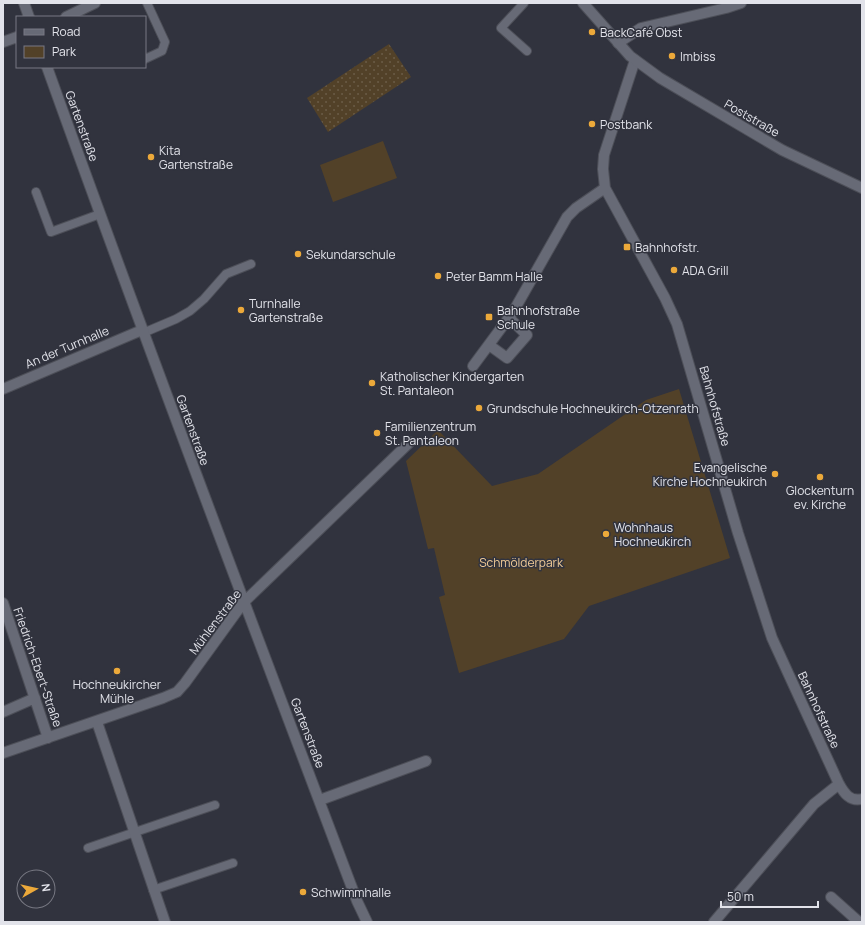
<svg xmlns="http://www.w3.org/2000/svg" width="865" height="925" font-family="Manrope,sans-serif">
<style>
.grass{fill:url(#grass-dots)}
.green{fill:#524128}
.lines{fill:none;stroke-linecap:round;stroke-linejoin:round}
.service-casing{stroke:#4d4f58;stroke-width:10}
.minor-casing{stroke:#4d4f58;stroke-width:12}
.tertiary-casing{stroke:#4d4f58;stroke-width:12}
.service{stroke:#676a76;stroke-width:8}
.minor{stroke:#676a76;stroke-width:10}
.tertiary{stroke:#676a76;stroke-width:10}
.poi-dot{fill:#eca93a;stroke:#31333e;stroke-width:1.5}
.labels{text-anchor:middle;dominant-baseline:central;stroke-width:3;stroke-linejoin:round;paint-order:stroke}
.poi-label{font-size:12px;fill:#e2e3ea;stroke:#31333e;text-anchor:start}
.street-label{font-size:12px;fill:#e2e3ea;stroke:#31333e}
.park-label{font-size:12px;fill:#f1cb96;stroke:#31333e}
</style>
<defs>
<pattern id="grass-dots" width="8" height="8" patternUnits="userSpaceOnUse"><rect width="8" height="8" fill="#524128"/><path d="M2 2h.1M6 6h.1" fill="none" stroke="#6b5c47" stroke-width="1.8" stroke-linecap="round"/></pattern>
</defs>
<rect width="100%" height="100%" fill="#31333e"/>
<path class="grass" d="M389 44 411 77 328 132 307 98Z"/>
<path class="green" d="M383 141 397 178 333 202 320 165Z
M679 389 730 558 589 606 564 639 459 673 439 597 445 595 434 548 428 549 406 461 438 430 492 486 538 474 646 400Z"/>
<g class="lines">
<g class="service-casing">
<path id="service" d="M524 3 501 28 527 51
M145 59 162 51 165 42 147 3
M36 192 51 232 100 214
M143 333 176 319 190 311 204 299 226 274 251 264
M88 848 215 805
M153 890 233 863"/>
</g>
<g class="minor-casing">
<path id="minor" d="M24 3 29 17
M66 17 95 3
M3 42 17 37
M618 43 641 28 726 8 741 3
M635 60 604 155 603 169 605 188 665 298 677 324 738 533 772 638 839 784C844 793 850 802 862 799
M47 67C147 346 252 623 357 901L367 922
M489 345 507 358 527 335 509 318
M473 366 513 312 567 217 576 208 605 188
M3 389 142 330
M3 603 48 738
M3 712 35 698
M97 722 165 922
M3 753 163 698 177 692 185 683 243 603 410 442
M320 800 426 761
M831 897 859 922
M714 922 814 804 839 784"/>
</g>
<g class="tertiary-casing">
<path id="tertiary" d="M583 3 630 56 660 78 782 150 862 188"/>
</g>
<use href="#service" class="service"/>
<use href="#minor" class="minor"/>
<use href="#tertiary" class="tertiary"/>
</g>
<g class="poi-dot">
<circle cx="592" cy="32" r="4"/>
<circle cx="672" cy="56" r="4"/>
<circle cx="592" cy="124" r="4"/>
<circle cx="151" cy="157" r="4"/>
<rect x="623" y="243" width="8" height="8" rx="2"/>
<circle cx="298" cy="254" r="4"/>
<circle cx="674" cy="270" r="4"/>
<circle cx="438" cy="276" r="4"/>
<circle cx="241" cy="310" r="4"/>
<rect x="485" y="313" width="8" height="8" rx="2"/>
<circle cx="372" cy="383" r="4"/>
<circle cx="479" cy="408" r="4"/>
<circle cx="377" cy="433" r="4"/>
<circle cx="775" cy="474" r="4"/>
<circle cx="820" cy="477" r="4"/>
<circle cx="606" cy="534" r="4"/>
<circle cx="117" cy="671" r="4"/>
<circle cx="303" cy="892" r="4"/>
</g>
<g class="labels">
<g class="poi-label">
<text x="600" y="32">BackCafé Obst</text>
<text x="680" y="56">Imbiss</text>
<text x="600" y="124">Postbank</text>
<text x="159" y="150">Kita<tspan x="159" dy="14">Gartenstraße</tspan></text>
<text x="635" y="247">Bahnhofstr.</text>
<text x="306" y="254">Sekundarschule</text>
<text x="682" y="270">ADA Grill</text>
<text x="446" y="276">Peter Bamm Halle</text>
<text x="249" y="303">Turnhalle<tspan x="249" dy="14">Gartenstraße</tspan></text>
<text x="497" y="310">Bahnhofstraße<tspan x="497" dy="14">Schule</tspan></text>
<text x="380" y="376">Katholischer Kindergarten<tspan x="380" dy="14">St. Pantaleon</tspan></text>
<text x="487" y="408">Grundschule Hochneukirch-Otzenrath</text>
<text x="385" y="426">Familienzentrum<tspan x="385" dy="14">St. Pantaleon</tspan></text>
<text x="767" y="467" text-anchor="end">Evangelische<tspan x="767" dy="14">Kirche Hochneukirch</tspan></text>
<text x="820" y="490" text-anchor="middle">Glockenturn<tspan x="820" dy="14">ev. Kirche</tspan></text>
<text x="614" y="527">Wohnhaus<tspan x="614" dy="14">Hochneukirch</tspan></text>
<text x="117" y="684" text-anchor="middle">Hochneukircher<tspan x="117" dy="14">Mühle</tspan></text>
<text x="311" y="892">Schwimmhalle</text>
</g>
<g class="street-label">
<text transform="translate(752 118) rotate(30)">Poststraße</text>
<text transform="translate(82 126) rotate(70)">Gartenstraße</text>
<text transform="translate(67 347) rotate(-23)">An der Turnhalle</text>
<text transform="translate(715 406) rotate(74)">Bahnhofstraße</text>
<text transform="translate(193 430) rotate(70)">Gartenstraße</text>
<text transform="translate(215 622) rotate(-53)">Mühlenstraße</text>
<text transform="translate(38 667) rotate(71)">Friedrich-Ebert-Straße</text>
<text transform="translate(819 710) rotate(65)">Bahnhofstraße</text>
<text transform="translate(308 733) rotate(69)">Gartenstraße</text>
</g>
<g class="park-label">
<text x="521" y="562">Schmölderpark</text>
</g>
</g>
<rect width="865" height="925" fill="none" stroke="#e2e3ea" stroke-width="8"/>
<rect x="16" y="16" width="130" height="52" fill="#31333e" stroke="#787983"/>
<rect x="24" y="29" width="20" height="6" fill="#676a76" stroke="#787983"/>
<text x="52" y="36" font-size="12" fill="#e2e3ea">Road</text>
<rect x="24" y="46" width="20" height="12" fill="#524128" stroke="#787983"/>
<text x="52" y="56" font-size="12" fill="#e2e3ea">Park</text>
<g transform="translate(36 889) rotate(82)"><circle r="19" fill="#31333e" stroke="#787983"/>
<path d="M0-3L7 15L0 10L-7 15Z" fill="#eca93a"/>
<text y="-6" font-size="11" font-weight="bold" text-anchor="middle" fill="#e2e3ea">N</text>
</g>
<path d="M721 901v6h97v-6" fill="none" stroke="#e2e3ea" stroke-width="2"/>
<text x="727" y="901" font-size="12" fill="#e2e3ea" stroke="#31333e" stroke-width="3" paint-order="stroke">50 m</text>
</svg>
